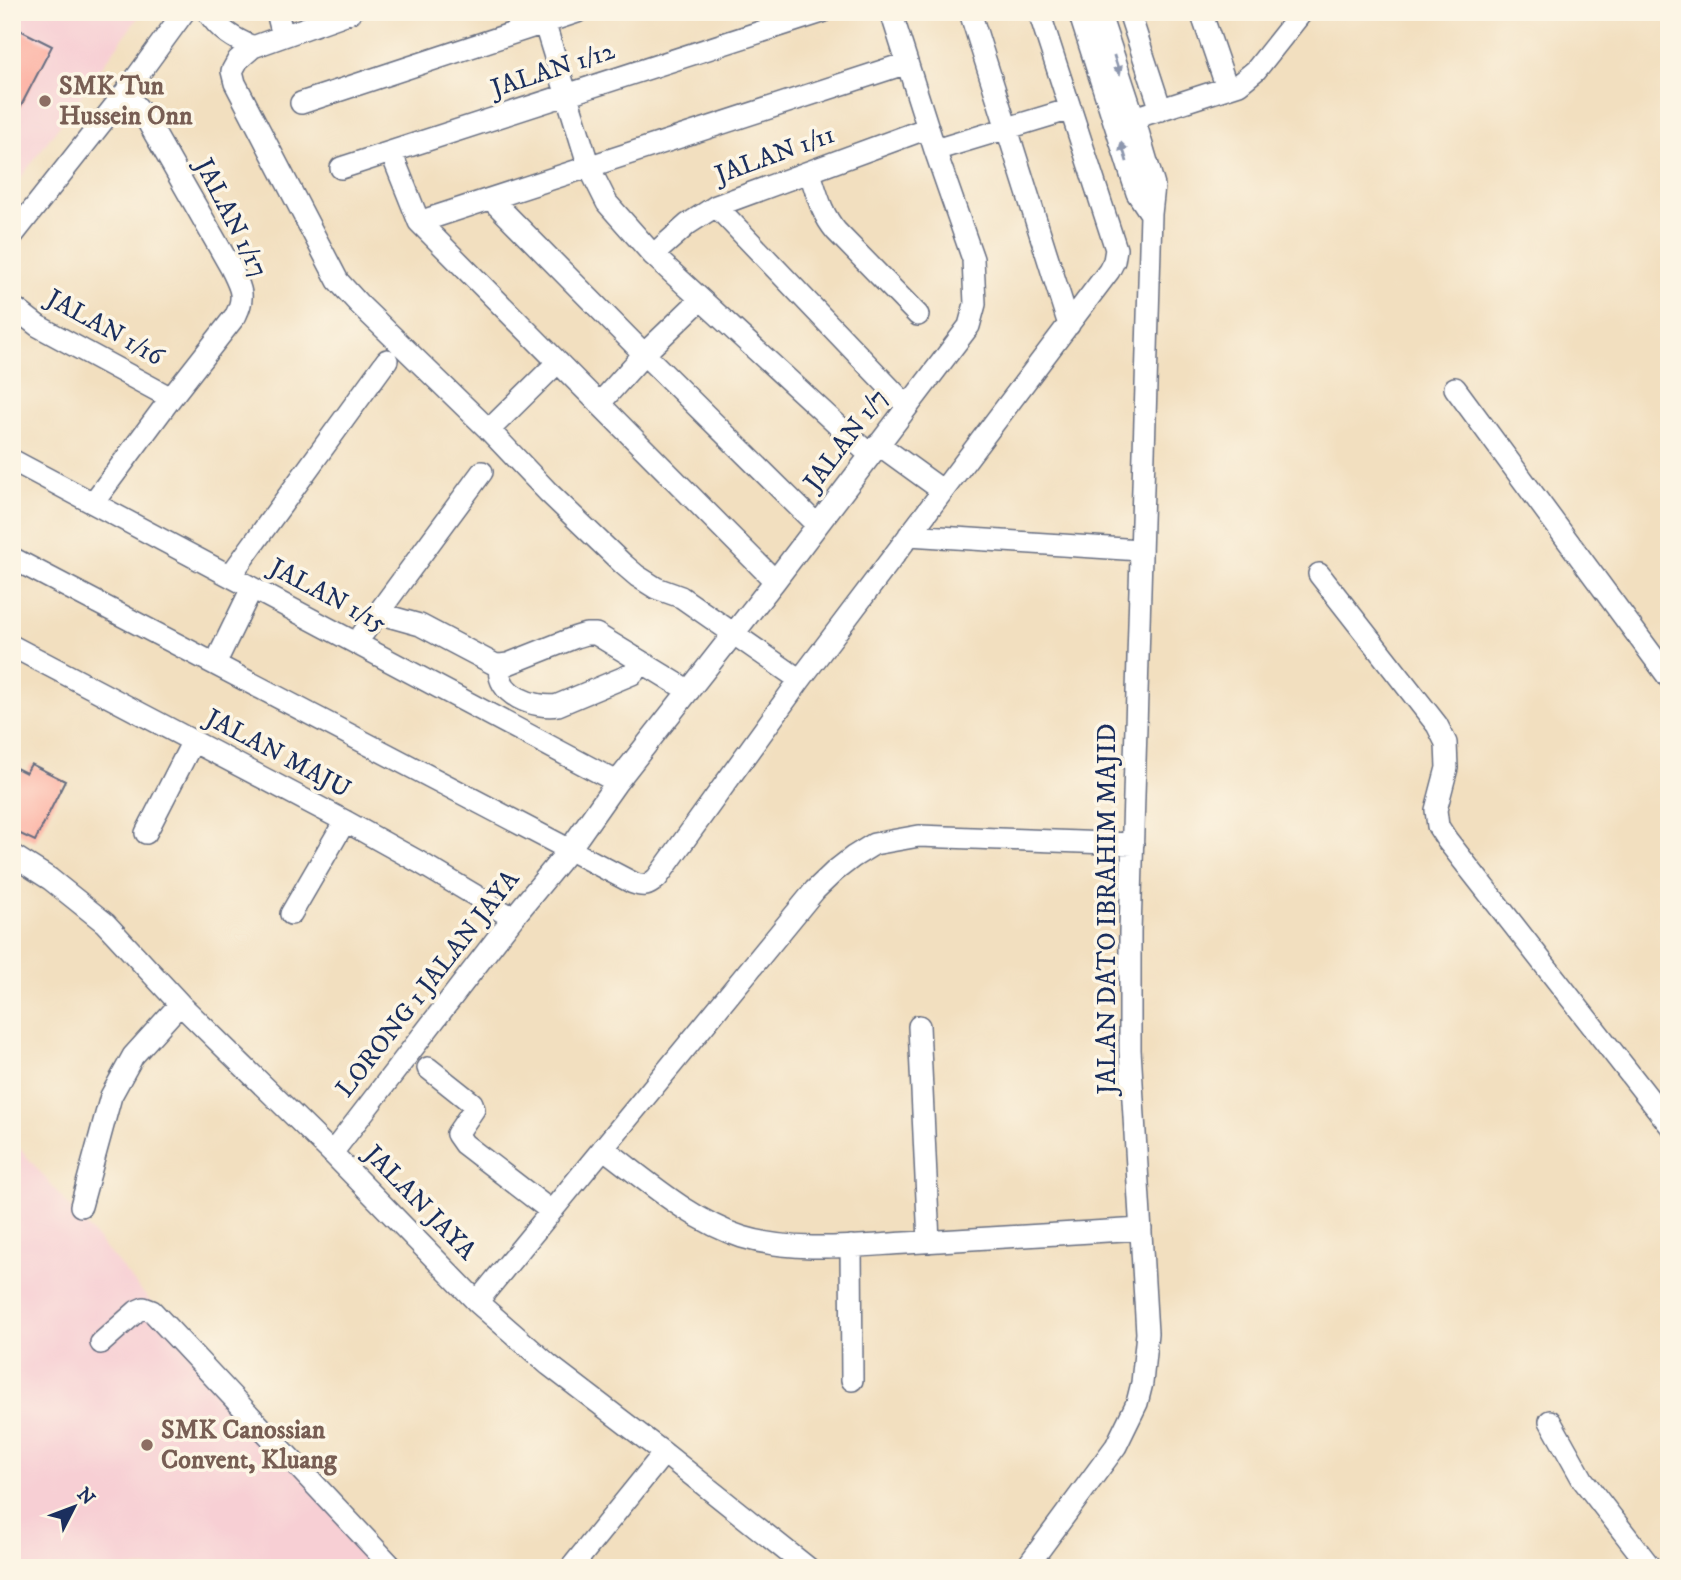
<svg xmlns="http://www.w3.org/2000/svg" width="1681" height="1580" font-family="'IM FELL DW Pica',serif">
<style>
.built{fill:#f7cfd4}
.building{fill:#fca698}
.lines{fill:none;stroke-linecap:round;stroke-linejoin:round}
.minor-casing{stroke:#666d80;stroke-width:24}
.minor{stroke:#fff;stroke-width:21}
.oneway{fill:#8d97ae}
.education-dot{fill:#8d6e63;stroke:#fcf5e5;stroke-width:2.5}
.labels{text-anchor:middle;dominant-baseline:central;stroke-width:7;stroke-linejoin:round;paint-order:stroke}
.street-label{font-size:26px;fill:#1b2f5e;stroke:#fcf5e5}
.education-label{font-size:26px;font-weight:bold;fill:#785e54;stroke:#fcf5e5;text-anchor:start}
</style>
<rect width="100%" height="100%" fill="#fcf5e5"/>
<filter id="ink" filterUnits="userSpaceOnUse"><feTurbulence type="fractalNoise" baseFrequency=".0143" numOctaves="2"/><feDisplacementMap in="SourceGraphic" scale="14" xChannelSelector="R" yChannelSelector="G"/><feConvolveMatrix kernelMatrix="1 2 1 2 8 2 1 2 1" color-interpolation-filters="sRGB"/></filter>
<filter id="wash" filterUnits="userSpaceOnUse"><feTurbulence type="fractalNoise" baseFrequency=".00686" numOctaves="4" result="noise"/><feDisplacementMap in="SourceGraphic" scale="28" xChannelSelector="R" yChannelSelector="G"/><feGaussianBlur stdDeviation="1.57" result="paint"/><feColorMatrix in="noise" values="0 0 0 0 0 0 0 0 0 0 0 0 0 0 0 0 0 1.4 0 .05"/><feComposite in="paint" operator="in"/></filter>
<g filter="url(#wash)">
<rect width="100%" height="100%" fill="#f2dfbf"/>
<path class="built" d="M12 12H142L12 190Z
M12 1139 167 1321 395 1568H12Z"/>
<g id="blocks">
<path class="building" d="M12 26 52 46 12 123Z
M31 764 65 781 35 841 12 830V766L26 773Z"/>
</g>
</g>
<g filter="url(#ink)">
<use href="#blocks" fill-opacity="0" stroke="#666d80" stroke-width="2"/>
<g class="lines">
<g class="minor-casing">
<path id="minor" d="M208 12C219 30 234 39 253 47L351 12
M277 12 283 36
M541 12 589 167 607 203 653 255 870 455
M970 12 1069 325
M1079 12 1137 193 1151 214
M1129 12 1161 110
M1201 12 1227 88
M253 47 238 60 232 71 235 83 338 281 359 304 489 430 548 492 623 564 637 576 656 588 681 597 800 680
M301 103 577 12
M1134 118 1239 84 1256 70 1302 12
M935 150 1071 109
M391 152 419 222 775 581
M341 168 822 12
M810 173C817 194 821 213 836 231L918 315
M491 199 644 354 817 525
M716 206 907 406
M419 222 907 63
M12 236 125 93 184 12
M653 255 688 224 716 206 928 128
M12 306 38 326 171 398
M1455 388 1669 678
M600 403 644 354 700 300
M489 430 558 362
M878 444 943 491
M12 460 617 782
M93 503 171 398 236 315C246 295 240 287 231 268L144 115 125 93
M909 535 1140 550
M12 558 633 883C644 887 648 886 657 878L800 680 1109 271 1114 261 1116 249 1039 12
M1319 574 1437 725 1446 743 1447 768 1436 810 1438 826 1447 840 1669 1124
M230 576 387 360
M377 613 420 625 494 664 500 665 508 664 576 637 586 634H596L689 691
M356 643 482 472
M12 646 345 821 419 862 513 918
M215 664 252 588
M500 665C494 695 535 709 558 705L632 674 643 663
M146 833 193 741
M12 855 50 879 105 923 180 1004 332 1153 477 1302 549 1365 664 1453 808 1568
M291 914 345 821
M919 1026 929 1242
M428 1068 472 1103 474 1109 457 1134 464 1144 551 1211
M603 1148C646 1180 690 1220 742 1237 794 1253 853 1246 906 1243 985 1239 1063 1234 1141 1229
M332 1153 513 918 569 850 617 782 775 581 969 326 975 304 973 259 935 150 891 12
M81 1206 111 1096 133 1056 180 1004
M851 1246 852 1380
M477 1302 815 890 835 871 853 857 874 844 919 836 1133 844
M101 1343 137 1311 144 1308 152 1311 393 1568
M1550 1421 1583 1480 1651 1568
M571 1568 664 1453
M1026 1568 1116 1446 1137 1403 1142 1383 1147 1333 1130 1050V932L1151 214 1154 186 1134 118 1099 12"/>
</g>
<use href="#minor" class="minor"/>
</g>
<defs><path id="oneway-solid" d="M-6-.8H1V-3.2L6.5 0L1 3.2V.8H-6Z" transform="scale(1.75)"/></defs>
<g class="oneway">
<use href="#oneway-solid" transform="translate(1117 65) rotate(72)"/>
<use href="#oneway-solid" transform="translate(1124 152) rotate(-107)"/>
</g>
</g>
<g class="education-dot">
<circle cx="45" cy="101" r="7"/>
<circle cx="147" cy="1445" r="7"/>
</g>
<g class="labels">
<g class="street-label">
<text transform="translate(553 70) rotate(-18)">JALAN 1/12</text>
<text transform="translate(775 155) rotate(-20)">JALAN 1/11</text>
<text transform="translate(231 218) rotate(63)">JALAN 1/17</text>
<text transform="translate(105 328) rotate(29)">JALAN 1/16</text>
<text transform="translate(846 440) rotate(-53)">JALAN 1/7</text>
<text transform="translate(328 596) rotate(28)">JALAN 1/15</text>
<text transform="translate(278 754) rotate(28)">JALAN MAJU</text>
<text transform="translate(1107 909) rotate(-90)">JALAN DATO IBRAHIM MAJID</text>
<text transform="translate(428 984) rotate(-52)">LORONG 1 JALAN JAYA</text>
<text transform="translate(420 1203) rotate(46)">JALAN JAYA</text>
</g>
<g class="education-label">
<text x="59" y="86">SMK Tun<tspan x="59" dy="30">Hussein Onn</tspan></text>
<text x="161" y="1430">SMK Canossian<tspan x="161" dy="30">Convent, Kluang</tspan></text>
</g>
</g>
<rect width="1681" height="1580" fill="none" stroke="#fcf5e5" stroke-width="42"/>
<g transform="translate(74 1507) rotate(48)" stroke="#fcf5e5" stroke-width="5" paint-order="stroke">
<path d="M0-5L12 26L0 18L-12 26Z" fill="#1b2f5e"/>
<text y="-10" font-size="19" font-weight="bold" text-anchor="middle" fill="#1b2f5e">N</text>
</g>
</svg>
